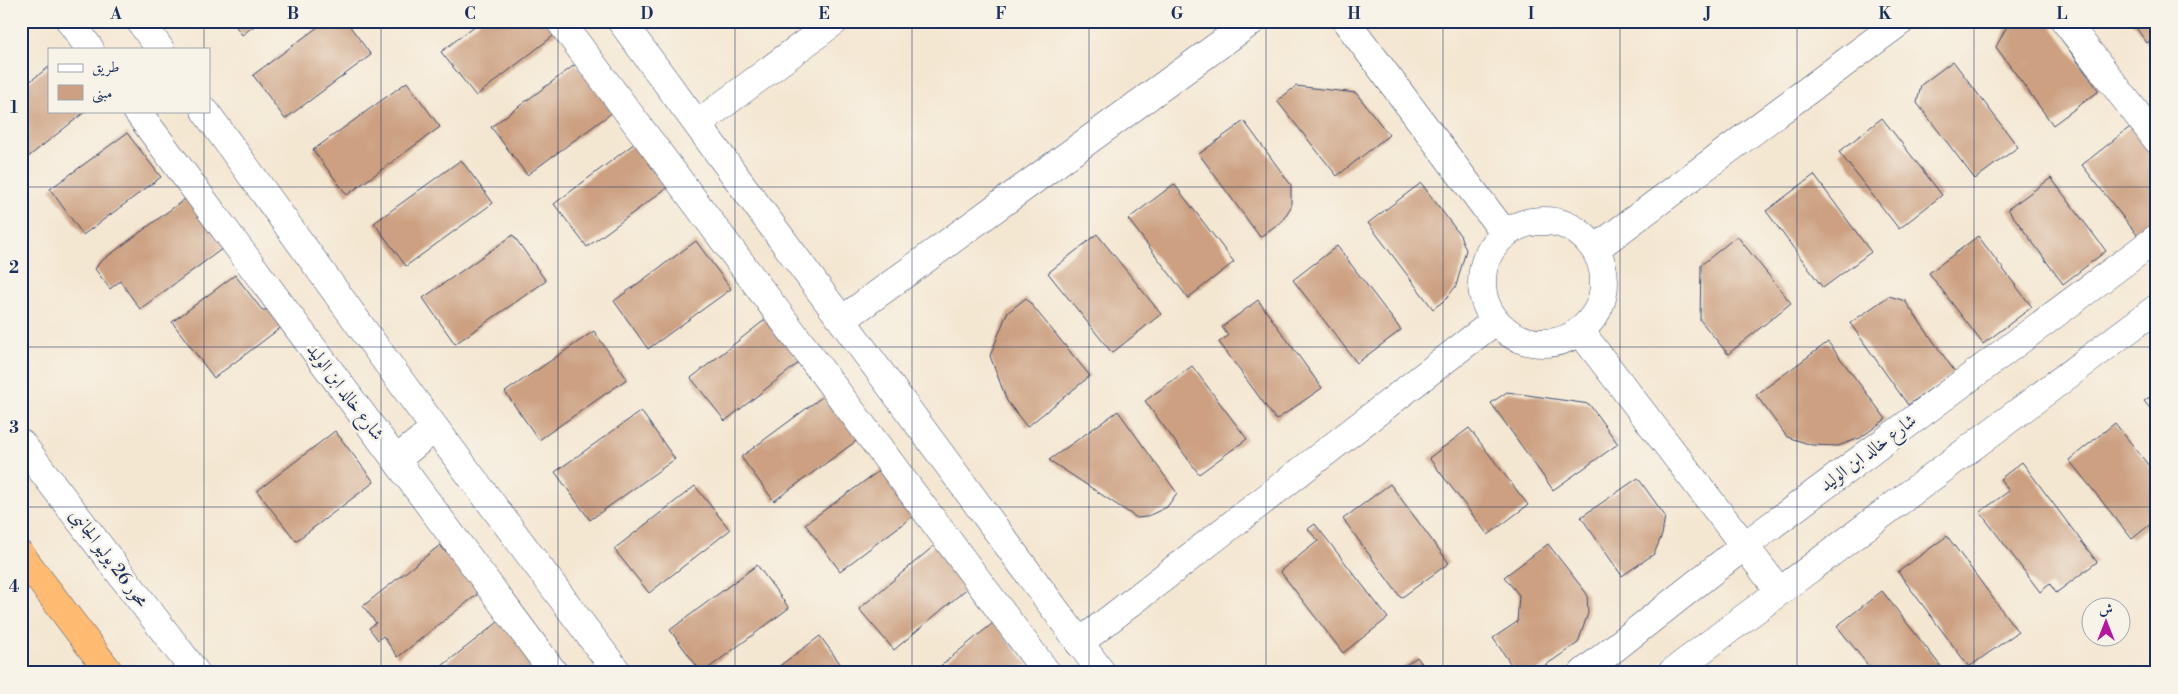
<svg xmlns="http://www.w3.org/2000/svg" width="2178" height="694" font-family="'Libre Bodoni',Amiri,serif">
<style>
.building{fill:#cca081}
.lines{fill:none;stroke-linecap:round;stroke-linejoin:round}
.minor-casing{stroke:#3c4b6f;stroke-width:29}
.highway-casing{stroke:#3c4b6f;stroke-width:29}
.minor{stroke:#fff;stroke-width:28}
.highway{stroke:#febb71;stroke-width:28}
.grid{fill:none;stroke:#1b2f5e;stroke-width:1;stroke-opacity:0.55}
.labels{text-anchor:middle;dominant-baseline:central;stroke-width:5;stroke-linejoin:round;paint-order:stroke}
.street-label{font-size:18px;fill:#1b2f5e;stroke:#f7f3e8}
.neatline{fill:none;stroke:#1b2f5e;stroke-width:2}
.grid-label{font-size:16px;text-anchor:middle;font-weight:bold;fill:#1b2f5e}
</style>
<rect width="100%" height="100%" fill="#f7f3e8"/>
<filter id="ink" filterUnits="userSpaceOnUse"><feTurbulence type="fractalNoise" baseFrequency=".02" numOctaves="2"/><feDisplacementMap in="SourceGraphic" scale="10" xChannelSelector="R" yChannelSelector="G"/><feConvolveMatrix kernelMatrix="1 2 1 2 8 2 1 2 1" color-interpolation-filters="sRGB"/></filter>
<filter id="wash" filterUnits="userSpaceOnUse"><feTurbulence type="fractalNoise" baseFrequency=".0096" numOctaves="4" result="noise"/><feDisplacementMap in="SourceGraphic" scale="20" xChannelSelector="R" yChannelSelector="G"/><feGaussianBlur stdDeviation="1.12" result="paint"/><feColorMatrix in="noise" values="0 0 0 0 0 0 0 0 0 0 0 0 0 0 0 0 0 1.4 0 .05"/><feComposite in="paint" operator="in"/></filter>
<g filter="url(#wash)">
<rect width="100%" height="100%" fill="#f4e7d2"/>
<g id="blocks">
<path class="building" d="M232 21H261L242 35Z
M326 21H346L371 55 285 119 253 75Z
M481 21H548L557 33 476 96 441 52Z
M2015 21H2048L2099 91 2053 125 1996 47 2006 28Z
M2131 21H2157V36L2147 43Z
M1953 61 2018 147 1975 179 1917 103 1921 85Z
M576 64 613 112 527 175 491 127Z
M49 67V111H86L23 161 21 159V88Z
M407 82 440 127 347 195 313 150Z
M1296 86 1356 93 1389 135 1337 176 1277 101Z
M1882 118 1942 195 1899 229 1839 152Z
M1244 121 1291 185V207L1282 221 1260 237 1199 154Z
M2134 124 2157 153V228L2141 240 2082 165Z
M127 133 161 177 83 235 50 189Z
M639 140 672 184 587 247 554 204Z
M461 160 493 203 406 266 374 223Z
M1814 175 1871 252 1823 288 1766 211Z
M2051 178 2106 251 2063 284 2008 209Z
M1421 183 1460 235 1466 250 1456 286 1446 299 1433 309 1368 223Z
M1174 184 1234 262 1188 298 1128 219Z
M189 196 226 246 140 309 120 281 110 289 95 269 100 262Z
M1097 234 1161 314 1112 353 1048 273Z
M513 235 546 281 455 344 423 298Z
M1737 236 1791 303 1728 354 1700 320 1701 265Z
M1978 236 2032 307 1983 344 1929 273Z
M696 241 731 289 648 349 614 301Z
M1337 246 1401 330 1357 363 1293 280Z
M235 275 262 310H272L283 326 214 378 172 322Z
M1889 296 1905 301 1955 372 1908 405 1850 323Z
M1026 298 1090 376 1027 427 1007 401 990 356 1007 313Z
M1258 300 1322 388 1276 420 1219 342 1228 336 1222 327Z
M766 319 800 362 725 421 691 378Z
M594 331 627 379 539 440 505 392Z
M1828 342 1886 419 1860 438 1838 446 1812 445 1787 437 1756 395Z
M1192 366 1247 439 1199 474 1145 401Z
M1507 392 1589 404 1618 444 1553 490 1491 403Z
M2157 392V417L2144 401Z
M826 394 859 439 774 501 741 457Z
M641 411 675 459 590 520 555 472Z
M1118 411 1177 493 1167 507 1146 517 1137 518 1049 460Z
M2115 423 2157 476V519L2132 539 2069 460Z
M1469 428 1528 505 1488 535 1429 458Z
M335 431 374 482 296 541 257 491Z
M2022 462 2097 562 2056 593 2050 584 2040 592 1980 512 2009 491 2000 479Z
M883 468 917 513 840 571 805 524Z
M1638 478 1665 516 1662 535 1654 554 1622 576 1581 517Z
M1390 484 1449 563 1401 598 1343 519Z
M695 486 730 530 649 593 614 549Z
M1315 524 1388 618 1343 653 1280 571 1318 541 1308 529Z
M1947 536 2018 632 1969 667 1898 572Z
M1548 544 1587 594 1588 613 1578 643 1534 673H1517L1493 638 1517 622 1519 595 1504 577Z
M440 545 446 552 454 545 479 593 398 657 383 636 378 640 369 628 376 623 363 606Z
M935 545 970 586 894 650 859 609Z
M757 565 789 608 702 673 670 630Z
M1882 591 1946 673H1874L1837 626Z
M502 619 537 664 526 673H433Z
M993 623 1027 664 1017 673H932Z
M820 636 847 673H770Z
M1417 657 1429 673H1395Z"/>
</g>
</g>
<g filter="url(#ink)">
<use href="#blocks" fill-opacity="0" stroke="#3c4b6f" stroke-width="1"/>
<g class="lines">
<g class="minor-casing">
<path id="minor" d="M70 21 90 49
M140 21 160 49
M560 21 1047 673
M621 21 1102 673
M1346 21 1505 234
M2065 21 2157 140
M137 111 554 673
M205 111 414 400 618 673
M697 124 835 21
M1482 282a61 61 0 1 1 122 0a61 61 0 1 1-122 0Z
M1595 249 1901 21
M842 320 1252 21
M1580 331 1779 591
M21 443 196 673
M396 460 435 428
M1079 643 1495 321
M1583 673 1744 546 2157 238
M1671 673 2157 308"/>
</g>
<g class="highway-casing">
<path id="highway" d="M21 555 110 673"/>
</g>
<use href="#minor" class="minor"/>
<use href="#highway" class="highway"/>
</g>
</g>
<path class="grid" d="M204 21V49M381 21V673M558 21V673M735 21V673M912 21V673M1089 21V673M1266 21V673M1443 21V673M1620 21V673M1797 21V673M1974 21V673M204 111V673M21 187H2157M21 347H2157M21 507H2157"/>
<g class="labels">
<g class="street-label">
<text transform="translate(345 392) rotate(53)">شارع خالد ابن الوليد</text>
<text transform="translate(1868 453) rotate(-37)">شارع خالد ابن الوليد</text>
<text transform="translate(109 558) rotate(53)">محور 26 يوليو الجانبى</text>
</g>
</g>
<rect width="2178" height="694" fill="none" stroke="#f7f3e8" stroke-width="55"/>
<rect x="48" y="48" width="162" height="65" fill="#f7f3e8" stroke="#9fa5b1"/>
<rect x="58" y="64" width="25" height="8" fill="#ffffff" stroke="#9fa5b1"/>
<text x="92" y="72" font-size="15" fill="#1b2f5e">طريق</text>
<rect x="58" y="85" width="25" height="15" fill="#cca081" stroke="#9fa5b1"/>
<text x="92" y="98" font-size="15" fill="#1b2f5e">مبنى</text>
<g transform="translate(2106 622)"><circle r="24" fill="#f7f3e8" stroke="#9fa5b1"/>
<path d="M0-4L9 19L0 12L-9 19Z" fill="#b5179e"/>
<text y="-8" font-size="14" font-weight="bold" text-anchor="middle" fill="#1b2f5e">ش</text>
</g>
<rect x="28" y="28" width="2122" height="638" class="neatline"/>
<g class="grid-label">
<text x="116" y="19">A</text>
<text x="293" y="19">B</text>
<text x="470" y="19">C</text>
<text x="647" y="19">D</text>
<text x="824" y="19">E</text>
<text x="1001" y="19">F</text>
<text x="1177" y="19">G</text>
<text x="1354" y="19">H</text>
<text x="1531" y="19">I</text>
<text x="1708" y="19">J</text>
<text x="1885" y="19">K</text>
<text x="2062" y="19">L</text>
<text x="14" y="113">1</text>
<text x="14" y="273">2</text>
<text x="14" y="433">3</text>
<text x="14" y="592">4</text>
</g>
</svg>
